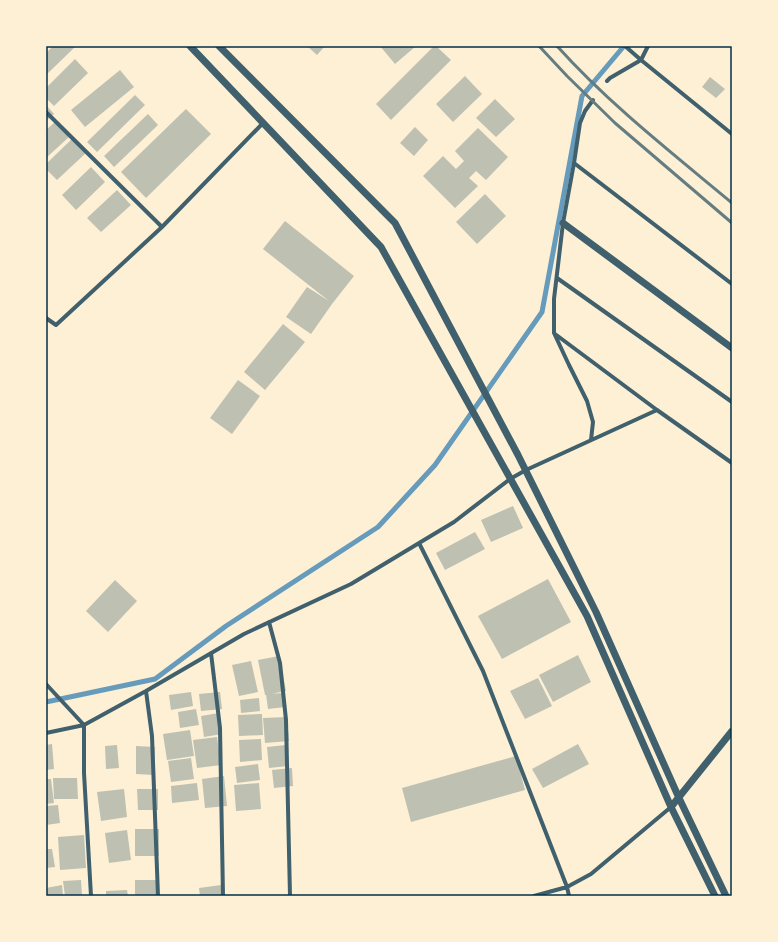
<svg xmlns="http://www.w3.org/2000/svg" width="778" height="942" font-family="'Playfair Display',serif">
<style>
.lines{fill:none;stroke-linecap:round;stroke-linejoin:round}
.stream{stroke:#669bbc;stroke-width:5}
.building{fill:#bec0b2}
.minor{stroke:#3f606c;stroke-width:4}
.tertiary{stroke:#3f606c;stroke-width:7}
.rail{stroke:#657d81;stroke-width:3}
.neatline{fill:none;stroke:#003049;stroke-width:1.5}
</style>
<rect width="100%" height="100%" fill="#fdf0d5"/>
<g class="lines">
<path class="stream" d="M46 702 155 679 226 626 378 527 435 465 542 312 582 96 624 46"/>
</g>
<path class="building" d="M53 46H76L46 75V53Z
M307 46H325L317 55Z
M380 46H416L395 64Z
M434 46H436L451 60 391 120 376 104Z
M75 59 88 73 54 106 46 98V88Z
M120 70 134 87 85 127 71 110Z
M465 76 482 94 453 122 436 104Z
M710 77 725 89 716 98 702 87Z
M135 95 145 105 97 152 87 142Z
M495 99 515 119 496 137 476 118Z
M46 105 54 114 46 121Z
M186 109 211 134 146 198 121 172Z
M148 114 158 125 114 167 104 156Z
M55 122 69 137 46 158V130Z
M415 127 428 140 414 156 400 143Z
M478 128 508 157 486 180 476 171 469 178 478 186 455 208 423 176 443 156 456 169 464 161 455 151Z
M73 138 87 152 57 180 46 169V164Z
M91 167 105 182 76 210 62 195Z
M117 190 131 205 101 232 87 218Z
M485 194 506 216 477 244 456 222Z
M285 221 354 276 332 304 311 334 286 317 307 287 329 301 263 249Z
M283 324 305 342 265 390 244 372Z
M238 380 260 396 232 434 210 418Z
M513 506 523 528 491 542 481 520Z
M475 532 485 549 445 570 436 553Z
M548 579 571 622 502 659 478 616Z
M115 580 137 601 108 632 86 611Z
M578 655 591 682 553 702 539 675Z
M279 656 286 691 265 695 258 660Z
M251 661 258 692 239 696 232 665Z
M538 678 552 706 525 719 510 691Z
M191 692 193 706 171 710 169 695Z
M220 692 222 709 201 711 199 694Z
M284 693 285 707 268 709 266 694Z
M259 698 260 711 241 713 240 700Z
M196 709 199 725 180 728 178 712Z
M219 713 222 734 204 737 201 716Z
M262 714 263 735 239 736 238 715Z
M287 717 289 741 265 743 263 718Z
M190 730 194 756 167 760 163 734Z
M217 737 221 765 197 768 193 740Z
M261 739 262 760 240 762 239 740Z
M52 744 54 769 46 770V745Z
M578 744 589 764 543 788 532 769Z
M117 745 119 768 106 769 105 746Z
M286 745 288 766 269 768 267 747Z
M136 746 155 747 154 775 136 774Z
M516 756 525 790 411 822 402 788Z
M191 758 194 779 171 782 168 761Z
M258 764 260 780 237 783 235 767Z
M292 768 293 786 274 788 272 770Z
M224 776 227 806 205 808 202 779Z
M53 778H77L78 799H54Z
M46 779H51L54 803 46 804Z
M197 783 199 800 172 803 171 786Z
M259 783 261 809 236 811 234 785Z
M124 789 127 817 101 821 97 792Z
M137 789H158V810H138Z
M58 805 60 823 46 825V806Z
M135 829H159V856H135Z
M127 830 131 860 109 863 105 833Z
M84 835 86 868 60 870 58 837Z
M46 849H52L55 867 46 868Z
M81 880 82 896H65L63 881Z
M135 880H157V896H135Z
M62 885 63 896H46V888Z
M221 885 222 896H200L199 888Z
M127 890 128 896H106V891Z"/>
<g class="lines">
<path class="minor" d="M625 46 641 60 732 134
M607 81 610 78 641 60 648 46
M46 112 162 227
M574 163 732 284
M557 278 732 402
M46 318 56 325 162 227 263 123
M555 334 657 410 732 463
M591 440 593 422 587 401 569 365 554 333V299L563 223 574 163 580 123 585 111 593 100
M419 543 483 671 567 887 569 896
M269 622 280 663 286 720 290 896
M211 653 220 728 223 896
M46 684 84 725V773L91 896
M146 691 152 736 158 896
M46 733 84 725 146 691 244 634 351 584 454 522 510 479 526 470 657 410
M534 896 567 887 591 874 671 807"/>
<path class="tertiary" d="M190 46 381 247 587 616 671 807 715 896
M219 46 395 223 518 455 596 612 679 798 726 896
M563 223 732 348
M671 807 732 731"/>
<path class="rail" d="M539 46 567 76 615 123 732 223
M557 46C609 104 672 153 732 203"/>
</g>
<rect width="778" height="942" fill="none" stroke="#fdf0d5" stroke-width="94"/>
<rect x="47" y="47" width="684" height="848" class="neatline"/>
</svg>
